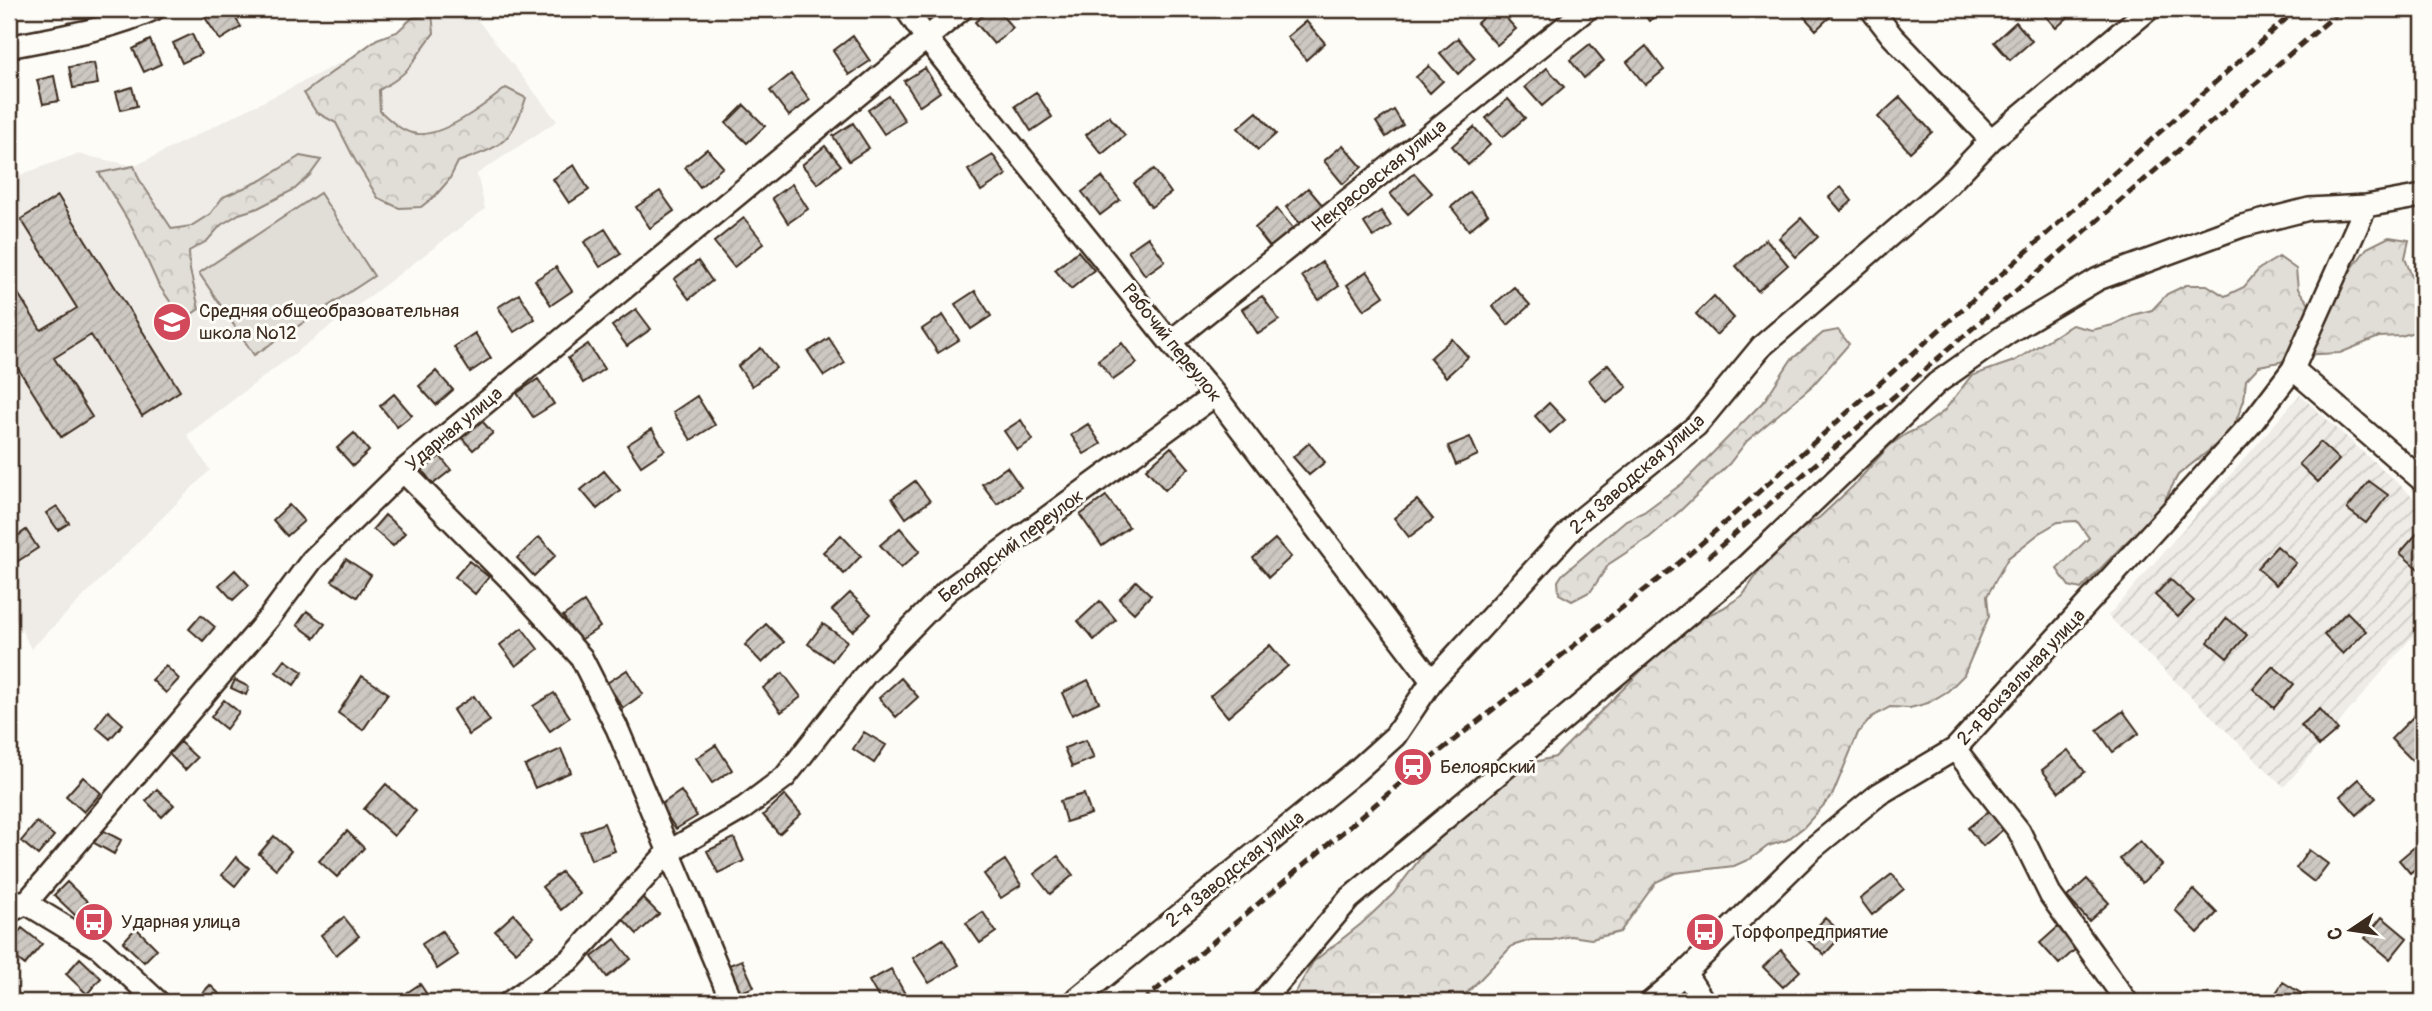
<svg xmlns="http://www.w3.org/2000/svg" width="2432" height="1011" font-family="Pangolin,sans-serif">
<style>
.built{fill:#efece7}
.industrial{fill:url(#industrial-furrows)}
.forest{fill:url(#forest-crowns);stroke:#8e847a;stroke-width:2}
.green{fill:#e1ded7;stroke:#8e847a;stroke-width:2}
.building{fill:url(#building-hatch);stroke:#3b2a1e;stroke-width:2}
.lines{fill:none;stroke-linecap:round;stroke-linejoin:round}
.minor-casing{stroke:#3b2a1e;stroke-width:26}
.minor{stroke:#fdfcf7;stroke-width:21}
.rail{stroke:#3b2a1e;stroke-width:5;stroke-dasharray:10 5;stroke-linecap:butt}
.labels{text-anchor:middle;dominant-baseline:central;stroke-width:6;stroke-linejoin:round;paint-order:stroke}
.street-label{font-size:19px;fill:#3b2a1e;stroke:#fdfcf7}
.poi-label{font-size:19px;fill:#3b2a1e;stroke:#fdfcf7;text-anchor:start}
</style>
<defs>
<pattern id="industrial-furrows" width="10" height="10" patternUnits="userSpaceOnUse" patternTransform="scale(1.75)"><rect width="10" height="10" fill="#efece7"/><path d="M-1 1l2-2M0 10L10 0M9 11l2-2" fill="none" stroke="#cecbc6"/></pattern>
<pattern id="forest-crowns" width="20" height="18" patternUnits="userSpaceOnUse" patternTransform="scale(1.75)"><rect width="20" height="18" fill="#e1ded7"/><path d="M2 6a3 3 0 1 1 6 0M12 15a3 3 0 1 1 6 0" fill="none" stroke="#c2bfb8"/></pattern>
<pattern id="building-hatch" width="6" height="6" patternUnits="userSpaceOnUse" patternTransform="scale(1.75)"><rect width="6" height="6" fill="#cdc8c2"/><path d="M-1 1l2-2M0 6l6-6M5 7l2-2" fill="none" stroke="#b1aca6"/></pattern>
</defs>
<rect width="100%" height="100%" fill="#fdfcf7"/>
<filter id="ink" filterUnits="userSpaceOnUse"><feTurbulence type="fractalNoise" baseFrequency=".0143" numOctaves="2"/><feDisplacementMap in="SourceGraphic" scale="14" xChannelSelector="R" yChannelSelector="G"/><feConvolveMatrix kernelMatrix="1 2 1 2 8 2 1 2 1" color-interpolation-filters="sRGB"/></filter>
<g filter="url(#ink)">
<path class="built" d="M447 9H469L557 121 477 174 485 209 187 435 210 470 31 649 9 605V179L77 154 135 166Z"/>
<path class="industrial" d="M2300 395 2423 506V624L2284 787 2108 616Z"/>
<path class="forest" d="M432 14 434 33C425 44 419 54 411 65 402 77 391 83 379 90L380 111C390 120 400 130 412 133 439 141 486 104 506 88L526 98C511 145 501 146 458 162L449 180 436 195 421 207 399 208 378 198 356 162 336 123 316 112 304 93 377 39 397 32 412 18Z
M300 156 321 160 310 175 295 189 258 208 239 214 221 225 207 241 189 251 190 270 199 309 183 320 158 284 132 227 99 173 134 166 139 179 172 229 191 226 210 214 223 197 262 180Z
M2389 237 2409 240 2405 258 2412 277 2423 293V326L2421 330 2401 336 2379 337 2340 353 2299 355 2280 362 2259 366 2246 380 2244 400 2236 421 2225 438 2178 475 2157 515 2124 544 2081 589 2069 586 2057 569 2089 538 2077 521 2058 522 2041 532 2008 558 1987 596 1989 616 1964 675 1948 691 1928 703 1910 708 1890 707 1872 717 1858 733 1832 796 1804 827 1787 840 1768 846 1752 858 1734 866 1675 873 1656 882 1620 932 1591 939 1571 936 1552 940H1531L1512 946 1468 992 1452 1002H1290L1313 962 1361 924 1393 894 1435 839 1467 815 1516 772 1535 762 1555 757 1687 625 1723 608 1743 595 1770 555 1784 541 1820 517 1853 486 1889 446 1906 434 1925 425 1944 411 1971 376 2014 361 2072 325 2092 330 2113 325 2132 315 2152 310 2167 294 2186 285H2207L2225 296 2244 287 2259 269 2279 257 2296 269 2298 289 2309 304 2327 296 2339 286 2367 248Z
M1838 330 1849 344 1813 385 1747 441 1729 464 1681 510 1650 537 1609 564 1591 591 1572 601 1559 594 1558 581 1562 575 1626 520 1644 512 1683 483 1764 401 1791 360 1823 333Z"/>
<path class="green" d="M320 193 374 276 254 355 199 273Z"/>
<path class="building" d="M215 9H230L241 27 220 40 204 16Z
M990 9H996L1013 28 994 44 975 22Z
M1493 9H1498L1516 29 1497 45 1477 23Z
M1641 9H1666L1649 21Z
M1801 9H1836L1837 10 1816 30 1799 11Z
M2039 9H2077L2056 28Z
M1306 21 1325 43 1306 60 1287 37Z
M2016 22 2032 41 2010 60 1994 42Z
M192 34 201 54 182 63 173 43Z
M853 36 870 61 849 75 833 51Z
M1458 38 1475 58 1458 74 1440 53Z
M150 40 161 64 144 72 133 49Z
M1590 44 1604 61 1584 78 1570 60Z
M1646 46 1664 70 1645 85 1627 62Z
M94 63 98 84 73 88 69 67Z
M1429 66 1443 81 1430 93 1416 77Z
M925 68 940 92 920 106 904 81Z
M1547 68 1564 87 1542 106 1525 87Z
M791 74 810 100 789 116 770 91Z
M54 76 59 101 43 104 37 80Z
M132 87 137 106 121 110 116 92Z
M1036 92 1052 117 1031 131 1015 106Z
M889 96 905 121 884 134 868 110Z
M1900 97 1932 132 1910 152 1878 117Z
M1508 99 1525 118 1503 137 1486 118Z
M744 105 765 126 747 143 726 123Z
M1394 110 1403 125 1386 137 1376 122Z
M1257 112 1276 134 1258 150 1238 128Z
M1109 116 1125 135 1102 154 1086 135Z
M853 123 869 148 849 161 833 136Z
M1474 127 1490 145 1468 165 1452 146Z
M1343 145 1362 167 1343 184 1324 161Z
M825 146 841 165 818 184 802 165Z
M707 149 723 167 700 187 685 167Z
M993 155 1006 175 981 191 968 170Z
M574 165 589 190 569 203 553 179Z
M1154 169 1171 193 1151 207 1134 183Z
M1414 173 1432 193 1408 214 1390 194Z
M1102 177 1120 200 1100 215 1082 192Z
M792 184 808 209 788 223 772 198Z
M1841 187 1852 201 1841 211 1829 197Z
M1308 188 1324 207 1302 226 1286 207Z
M660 191 674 211 650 228 636 207Z
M1470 192 1488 214 1469 230 1451 207Z
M58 196 180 391 142 416 91 335 54 358 92 417 61 437 9 354V279L41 330 77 308 21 219Z
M1277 209 1293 228 1270 247 1255 228Z
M1381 211 1391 226 1373 237 1364 223Z
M744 218 764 243 734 267 714 242Z
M1801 218 1818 237 1796 257 1779 238Z
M605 229 621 254 600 267 584 242Z
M1148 237 1165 261 1145 275 1128 251Z
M1766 239 1788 265 1758 291 1736 266Z
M1078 251 1094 270 1071 289 1055 270Z
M698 261 712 281 689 299 674 279Z
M1322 262 1339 286 1319 300 1302 276Z
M556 267 572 291 551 305 535 280Z
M1367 271 1384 296 1364 310 1347 285Z
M1514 287 1530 305 1508 325 1492 306Z
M975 291 991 316 971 329 955 304Z
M519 294 535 319 514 332 498 307Z
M1262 296 1279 320 1258 334 1242 309Z
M1714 296 1734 318 1716 335 1696 314Z
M636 309 651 329 627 346 612 326Z
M943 315 959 340 938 353 922 329Z
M475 333 491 358 470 372 454 347Z
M829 338 845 363 824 376 808 352Z
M1452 339 1468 357 1446 377 1430 358Z
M1122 343 1137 363 1113 380 1098 360Z
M588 344 604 369 583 383 568 358Z
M761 348 776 368 752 386 738 366Z
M1608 364 1627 387 1607 403 1589 380Z
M436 371 453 390 436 405 419 386Z
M538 379 554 404 533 417 517 393Z
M394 394 412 415 397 427 380 406Z
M697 396 715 425 691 440 673 412Z
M1549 403 1565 420 1550 433 1535 416Z
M480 419 493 433 473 450 460 436Z
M1021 420 1033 440 1017 450 1004 431Z
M1088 424 1101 444 1084 454 1071 435Z
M652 429 665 450 641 466 627 445Z
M354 433 369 451 353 466 337 448Z
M1470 437 1478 455 1456 465 1448 446Z
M2320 442 2339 460 2318 482 2299 464Z
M1309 443 1325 462 1309 475 1293 457Z
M1171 447 1189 468 1165 490 1146 469Z
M436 451 451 470 433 484 419 466Z
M1007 467 1021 487 997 504 982 484Z
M604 471 620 490 597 509 581 490Z
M915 481 930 501 906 518 892 498Z
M2369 481 2388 495 2366 523 2347 509Z
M1106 496 1129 527 1102 546 1080 515Z
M1417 500 1433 519 1409 537 1394 518Z
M289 505 304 521 287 536 273 520Z
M57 506 69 523 58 530 46 513Z
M385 515 405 533 393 546 373 529Z
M9 526 16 537 26 530 38 548 9 567Z
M900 528 920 551 901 568 880 545Z
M2420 530 2423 533V564L2418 569 2400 553Z
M841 535 861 556 844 574 823 552Z
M539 537 556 555 534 576 517 558Z
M1275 539 1291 557 1269 577 1253 558Z
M2277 546 2296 563 2276 585 2257 568Z
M346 559 371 575 357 597 332 581Z
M469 561 489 577 475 594 455 577Z
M235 570 249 585 233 600 219 585Z
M2170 579 2194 601 2178 617 2155 595Z
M1136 581 1151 595 1134 613 1119 599Z
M850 593 871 614 853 631 832 610Z
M1100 601 1116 620 1094 640 1078 621Z
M584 602 600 627 579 641 563 616Z
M307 611 325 624 315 638 297 625Z
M2347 612 2366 631 2343 654 2324 635Z
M201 615 215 627 203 641 189 629Z
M2227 618 2247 635 2227 658 2208 642Z
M766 624 784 642 762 663 745 645Z
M823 624 847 641 832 661 808 644Z
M522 628 538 649 516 666 500 645Z
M1270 645 1288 666 1228 717 1210 696Z
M285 660 303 672 294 685 276 672Z
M166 666 179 679 166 693 152 680Z
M2273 666 2294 684 2274 708 2253 689Z
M627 670 643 694 623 708 607 683Z
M783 673 801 697 781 712 763 688Z
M362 676 388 693 363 730 338 713Z
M901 678 918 697 896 717 879 698Z
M235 680 249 687 246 695 231 688Z
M1088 680 1099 702 1072 715 1062 693Z
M554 693 570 717 550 731 533 706Z
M474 696 490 721 469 735 453 710Z
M224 700 239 712 226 729 211 717Z
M2320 709 2338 730 2319 746 2301 725Z
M108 711 123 724 110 739 96 727Z
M2123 711 2139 733 2113 752 2097 730Z
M2414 716 2423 725V749L2412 760 2391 739Z
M864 732 886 745 874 763 853 749Z
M1086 740 1094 758 1072 767 1064 748Z
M180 742 197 758 185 770 169 754Z
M716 745 732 770 712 783 696 758Z
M561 749 571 772 535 788 525 766Z
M2068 750 2085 772 2059 792 2042 770Z
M83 777 101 793 84 812 66 796Z
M2359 779 2376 798 2357 815 2340 796Z
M386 784 416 811 394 836 364 809Z
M157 789 174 805 162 817 146 801Z
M681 791 697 816 676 829 660 805Z
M1084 794 1091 814 1066 822 1060 801Z
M785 795 801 814 779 834 763 815Z
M1990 810 2005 828 1983 846 1968 828Z
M37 822 54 836 38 855 21 841Z
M604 823 615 851 591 860 581 832Z
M102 830 121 840 114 854 94 843Z
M347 831 364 848 337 877 319 861Z
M274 836 291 851 276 869 259 854Z
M734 838 744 861 718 873 707 851Z
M2140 841 2162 865 2142 883 2120 859Z
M2417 845 2423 852V862L2410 873 2399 860Z
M2309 850 2328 864 2314 882 2296 868Z
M1058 856 1073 875 1050 894 1034 874Z
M236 857 249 868 235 886 222 875Z
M1005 860 1021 885 1001 898 984 874Z
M561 872 580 894 561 910 542 887Z
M1892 874 1904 889 1872 915 1860 899Z
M2087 879 2109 903 2089 921 2067 897Z
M67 882 88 902 76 916 54 895Z
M2194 890 2217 913 2198 933 2175 910Z
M641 896 659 914 637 934 620 916Z
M983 912 996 932 980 943 966 923Z
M514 914 534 936 516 952 495 931Z
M344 917 359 936 336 955 321 935Z
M2382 917 2407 938 2390 959 2365 938Z
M1825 918 1843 934 1824 955 1806 939Z
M2058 927 2077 948 2059 964 2040 943Z
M22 928 42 944 25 965 9 952V945Z
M136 928 157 949 144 962 123 942Z
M442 931 458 955 437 969 422 944Z
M615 939 631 959 607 977 592 957Z
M943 939 959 965 929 983 913 958Z
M1781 950 1800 971 1783 987 1763 967Z
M80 958 101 978 87 994 66 974Z
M742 960 754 987 731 996 719 969Z
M891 969 905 994 892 1002H881L869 981Z
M2283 982 2307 997 2303 1002H2270Z
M420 984 432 1002H402L399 998Z
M210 985 228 1002H194Z
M1980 992 1990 1002H1968Z"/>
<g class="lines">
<g class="minor-casing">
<path id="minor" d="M906 9 927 39 1170 342 1215 395 1432 681
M1871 9 1892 36 1991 140
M9 47C57 37 109 30 154 9
M1170 342 1587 9
M2293 369 2423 481
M403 471 513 582 581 657 617 728 732 1002
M1955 749 2019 831 2051 896 2127 1002
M13 901 26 903 100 948 158 1002
M9 912 26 903 269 618 312 560 403 471 962 9
M1685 973 1704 1002
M510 1002 571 959 668 852 744 808 785 777 864 676 948 590 1215 395
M1073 1002 1355 772 1395 736 1432 681 1580 520 1696 426 1762 346 1947 186 1991 140 2149 9
M1262 1002 1349 899 1745 567 1937 383 2009 332 2098 279 2242 226 2309 209 2366 206 2422 196
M1651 1002 1685 973 1813 848 1879 794 1955 749 2251 424 2293 369 2366 206"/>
</g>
<use href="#minor" class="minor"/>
<path class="rail" d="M1708 557 2342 9
M1142 1002 1416 770 1684 559 2297 9"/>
</g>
</g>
<defs>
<g id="school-disc" transform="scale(2.0125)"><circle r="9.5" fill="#d1495b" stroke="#fdfcf7"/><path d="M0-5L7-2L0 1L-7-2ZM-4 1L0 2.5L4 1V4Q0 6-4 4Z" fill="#fff"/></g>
<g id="station-disc" transform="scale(2.0125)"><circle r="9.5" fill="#d1495b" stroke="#fdfcf7"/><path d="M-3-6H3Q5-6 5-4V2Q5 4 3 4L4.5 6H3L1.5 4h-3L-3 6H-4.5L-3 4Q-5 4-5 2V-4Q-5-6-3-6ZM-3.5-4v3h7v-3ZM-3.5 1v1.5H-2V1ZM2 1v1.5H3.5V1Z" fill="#fff"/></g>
<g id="bus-disc" transform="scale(2.0125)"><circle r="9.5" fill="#d1495b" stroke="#fdfcf7"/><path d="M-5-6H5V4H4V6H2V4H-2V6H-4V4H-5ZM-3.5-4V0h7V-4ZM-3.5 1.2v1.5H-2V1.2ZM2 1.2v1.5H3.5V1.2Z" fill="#fff"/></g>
</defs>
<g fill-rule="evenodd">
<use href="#school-disc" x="172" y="322"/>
<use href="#station-disc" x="1413" y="767"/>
<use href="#bus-disc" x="94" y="922"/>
<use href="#bus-disc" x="1705" y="932"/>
</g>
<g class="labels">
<g class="street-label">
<text transform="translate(1379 176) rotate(-39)">Некрасовская улица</text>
<text transform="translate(1172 343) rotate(51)">Рабочий переулок</text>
<text transform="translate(454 429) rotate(-40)">Ударная улица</text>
<text transform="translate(1637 474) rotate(-41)">2-я Заводская улица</text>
<text transform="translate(1011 546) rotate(-37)">Белоярский переулок</text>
<text transform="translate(2021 677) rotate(-47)">2-я Вокзальная улица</text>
<text transform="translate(1235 869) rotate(-39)">2-я Заводская улица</text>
</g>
<g class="poi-label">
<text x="199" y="311">Средняя общеобразовательная<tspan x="199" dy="22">школа №12</tspan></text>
<text x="1440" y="767">Белоярский</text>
<text x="121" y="922">Ударная улица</text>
<text x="1732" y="932">Торфопредприятие</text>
</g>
</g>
<rect width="2432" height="1011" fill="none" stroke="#fdfcf7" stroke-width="35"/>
<rect x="18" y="18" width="2397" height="976" fill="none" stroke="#3b2a1e" stroke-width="2.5" filter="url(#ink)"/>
<g transform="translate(2351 930) rotate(257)" stroke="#fdfcf7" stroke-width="5" paint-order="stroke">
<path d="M0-5L12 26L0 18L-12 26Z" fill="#3b2a1e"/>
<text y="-10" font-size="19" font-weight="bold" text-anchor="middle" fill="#3b2a1e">С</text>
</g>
</svg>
